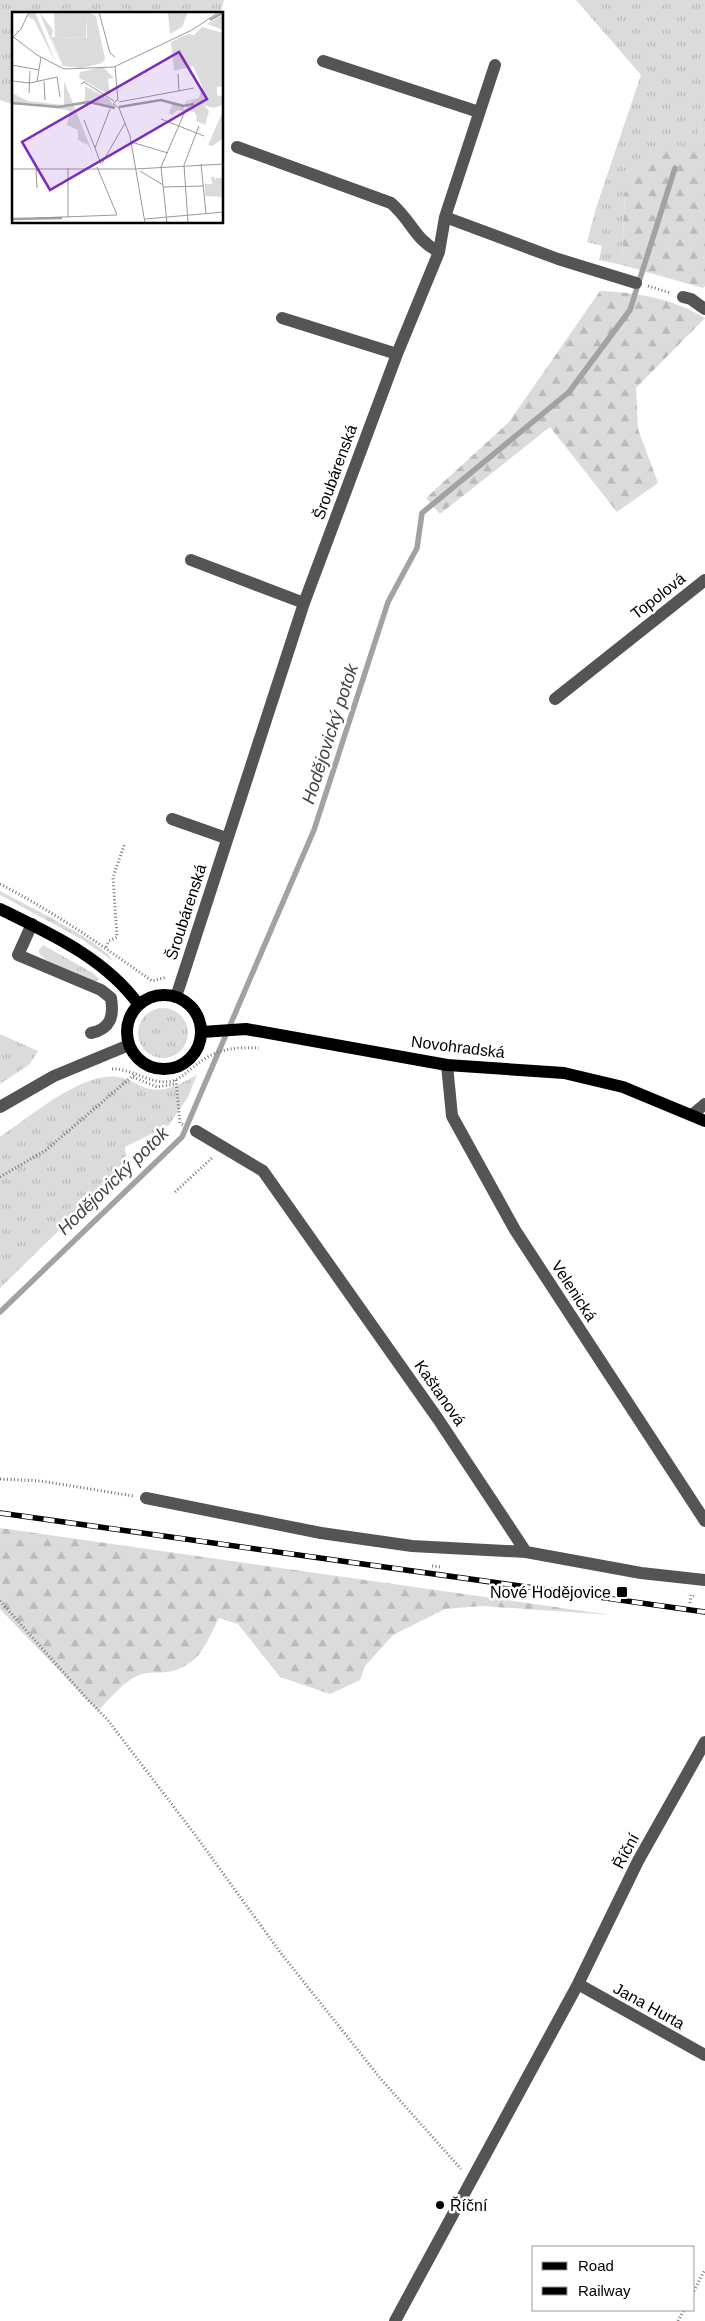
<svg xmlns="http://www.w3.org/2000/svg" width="705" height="2321" font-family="Helvetica,sans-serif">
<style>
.grass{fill:url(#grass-tufts)}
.forest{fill:url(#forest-firs)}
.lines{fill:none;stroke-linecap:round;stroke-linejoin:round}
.stream{stroke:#a2a2a2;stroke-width:5.5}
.path{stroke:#767676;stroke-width:3;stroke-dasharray:1 2.5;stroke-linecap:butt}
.minor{stroke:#545454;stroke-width:12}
.major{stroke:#000;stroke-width:12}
.rail-casing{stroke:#000;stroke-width:5.5}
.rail{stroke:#fff;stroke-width:4;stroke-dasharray:11;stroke-linecap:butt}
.poi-dot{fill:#000;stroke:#fff;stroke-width:2}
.labels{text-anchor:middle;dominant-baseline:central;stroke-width:5;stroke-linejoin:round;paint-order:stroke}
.street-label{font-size:16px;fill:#000;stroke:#fff}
.poi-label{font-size:16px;fill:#000;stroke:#fff;text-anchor:end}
.water-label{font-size:18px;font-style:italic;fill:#434343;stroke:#fff}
.inset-river{fill:none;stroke:#a2a2a2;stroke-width:2.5}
.inset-road{fill:none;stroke:#999;stroke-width:1}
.view{fill:#7b2cbf;fill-opacity:0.15;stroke:#7b2cbf;stroke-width:2.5}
.inset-edge{fill:none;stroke:#000;stroke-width:2.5}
</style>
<defs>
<pattern id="grass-tufts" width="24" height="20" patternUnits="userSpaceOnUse" patternTransform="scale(1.25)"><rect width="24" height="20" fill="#dbdbdb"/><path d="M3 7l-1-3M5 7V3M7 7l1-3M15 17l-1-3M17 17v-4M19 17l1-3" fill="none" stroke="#bababa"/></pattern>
<pattern id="forest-firs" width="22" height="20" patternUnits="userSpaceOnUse" patternTransform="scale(1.25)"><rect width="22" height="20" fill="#dbdbdb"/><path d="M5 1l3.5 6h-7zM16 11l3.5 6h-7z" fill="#bababa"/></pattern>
</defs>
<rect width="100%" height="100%" fill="#fff"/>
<path class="grass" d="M0 0H224L220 14H14V105L0 100Z
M576 0H705V103L695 146 625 193 622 265 599 260 602 246 587 242 596 208 641 75Z
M0 891C19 901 108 945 113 961L83 940 0 895Z
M43 945 93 973 100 980 95 981 46 960 39 953V950Z
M138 1033a25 25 0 1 1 50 0a25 25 0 1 1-50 0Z
M0 1034 38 1051 30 1064 0 1084Z
M197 1075 188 1097 169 1125 125 1147 127 1164 0 1288V1137C30 1117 81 1072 118 1077 126 1078 136 1084 143 1087 163 1095 179 1084 197 1075Z"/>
<path class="forest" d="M705 103V286L703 288 622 265 625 193 646 151 694 146Z
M600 291C636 292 674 299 705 318L636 388 638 429 658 483 617 512 550 427 440 514 426 498 509 422Z
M0 1528 611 1615 481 1606 445 1609 393 1635 365 1666 360 1680 330 1694 280 1677 238 1624 219 1618C207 1641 201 1663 173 1671 164 1674 152 1671 142 1674 125 1679 110 1699 98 1711L0 1609Z"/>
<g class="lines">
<path class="stream" d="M0 1312 182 1137 314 830 388 602 417 548 422 513 569 392 630 310 675 168"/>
<path class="path" d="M648 286 671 293
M0 884C54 912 103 946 152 981L167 977
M106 947 109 941 117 937 113 877 125 843
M112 1069C133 1068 155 1088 175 1080 184 1076 193 1067 200 1062 219 1048 237 1047 259 1048
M133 1077 157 1087 175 1084
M176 1080 180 1123 185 1126
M0 1177 46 1150 136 1073
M175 1192 213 1157
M0 1479 41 1481 133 1496
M432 1566 442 1567
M0 1601 88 1700 107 1719 196 1836 280 1952 380 2078 461 2169
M690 1603 691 1595 694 1596
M694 2291 705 2269
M678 2321 684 2310"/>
<path class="minor" d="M323 61 479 112
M237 147 391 203C412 221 414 239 439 252
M445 217 558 259 636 283
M683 297 691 299 705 309
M282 318 397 354
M191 560 304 603
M555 699 705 580
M172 819 226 838
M32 924 18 955 101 990 111 998C114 1016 111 1029 91 1033
M176 997 304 603 397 354 439 252 445 217 495 65
M447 1065 452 1116 515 1230 705 1521
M0 1107 54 1076 129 1045
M692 1115 705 1104
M196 1131 263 1171 438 1419 526 1552 641 1573 705 1580
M146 1498 321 1533 412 1546 526 1552
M578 1984 705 2055
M395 2321 578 1984 638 1861 705 1742"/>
<path class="major" d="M0 909C51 934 105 958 139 1005
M127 1032a37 37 0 1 1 74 0a37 37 0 1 1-74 0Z
M202 1032 246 1029 447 1065 564 1073 623 1087 705 1121"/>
<g class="rail-casing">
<path id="rail" d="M0 1513 705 1612"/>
</g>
<use href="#rail" class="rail"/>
</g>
<g class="poi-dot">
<rect x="616" y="1586" width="12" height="12" rx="2.5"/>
<circle cx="440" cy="2205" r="5"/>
</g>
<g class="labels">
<g class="street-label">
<text transform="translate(335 472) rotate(-70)">Šroubárenská</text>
<text transform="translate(658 596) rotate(-38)">Topolová</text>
<text transform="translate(186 912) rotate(-72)">Šroubárenská</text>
<text transform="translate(458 1047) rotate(7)">Novohradská</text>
<text transform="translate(574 1291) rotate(57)">Velenická</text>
<text transform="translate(440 1393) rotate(55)">Kaštanová</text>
<text transform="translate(626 1851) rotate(-62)">Říční</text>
<text transform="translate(649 2006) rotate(29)">Jana Hurta</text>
</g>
<g class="poi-label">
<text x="611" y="1592">Nové Hodějovice</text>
<text x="450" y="2205" text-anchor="start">Říční</text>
</g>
<g class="water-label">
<text transform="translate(330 734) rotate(-72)">Hodějovický potok</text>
<text transform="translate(113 1181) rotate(-44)">Hodějovický potok</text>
</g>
</g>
<g transform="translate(12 12)">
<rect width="211" height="211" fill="#fff"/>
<path d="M75 0 84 4 93 47 90 51 69 56 51 54 39 25 75 26ZM156 0H176L170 15 158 22ZM211 2V18L195 12 209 4ZM190 15 211 21V74L205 75V83L211 85V93L201 96 178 89 173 92 174 89 187 86 190 74 181 54 162 59 159 30 176 22 182 23ZM91 55 102 66 96 67 98 83 67 66 68 60ZM73 74 97 87 102 95 77 89 66 91 73 88ZM211 99V126L201 134 196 133Z" fill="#dbdbdb"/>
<path d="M17 0H23L44 51 22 8 16 5ZM27 0 41 18 39 26 50 54ZM52 69 82 144 76 133 66 128V118L55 113 58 99 20 91 0 93V81L16 89 52 93ZM150 88 171 92 173 100 166 98 160 103 157 101 160 93ZM182 89 191 92 197 99 193 113 184 109 185 104 182 100 175 98 173 92Z" fill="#dbdbdb"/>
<path d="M42 0H75L74 26 43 25Z" fill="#dbdbdb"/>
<path d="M199 165H203V170L204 166H211V185L193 184V172H200L201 176Z" fill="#dbdbdb"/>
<path class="inset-river" d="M198 8 212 0M0 91 46 95 77 90 103 96M107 95 149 88 171 94 182 92M0 207 50 206"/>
<path class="inset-road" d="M87 0 98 41 103 45M0 24 25 43 52 57 102 55M1 25 9 17 17 0M0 53 27 58M103 54 106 89M102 55 180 18 207 0M166 62 167 79M0 69 18 71 45 65 48 85M32 69 33 88M25 70 29 45M69 72 72 70 102 89M17 81 18 59M105 88 101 92 107 96 118 124 133 211M107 90 182 76M149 107 192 124M72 108 83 136M119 130 156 141M90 151 113 111M89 152 83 136 98 97M189 152 194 202M56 156V205M0 157H123L212 152M24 157 25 176M128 159 151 173M151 175 191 174M25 206 105 203 85 155M133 207 212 200M155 211 149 155 174 97M176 211 172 153 187 114"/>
<path class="view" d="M167 40 195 87 38 178 10 130Z"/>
<rect width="211" height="211" class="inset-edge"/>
</g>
<rect x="532" y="2246" width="162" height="65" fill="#ffffff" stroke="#999999"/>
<rect x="542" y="2262" width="25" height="8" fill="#000000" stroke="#999999"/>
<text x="578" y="2271" font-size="15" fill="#000000">Road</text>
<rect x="542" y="2287" width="25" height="8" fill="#000000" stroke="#999999"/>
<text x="578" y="2296" font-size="15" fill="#000000">Railway</text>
</svg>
